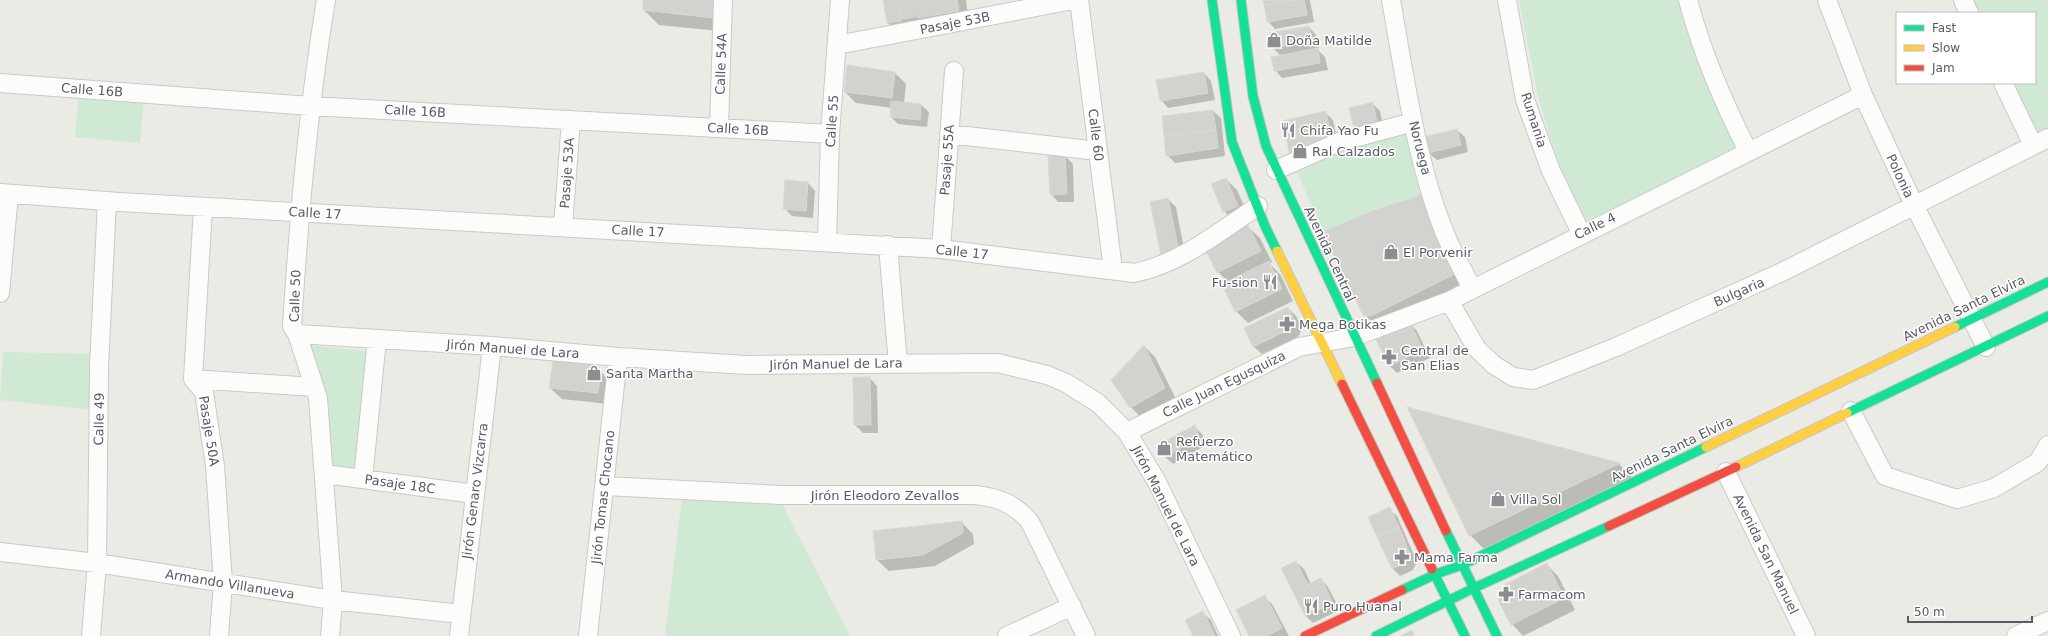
<svg xmlns="http://www.w3.org/2000/svg" width="2048" height="636" font-family="'DejaVu Sans',sans-serif">
<style>
.green{fill:#d0e9d5}
.shadow{fill:#0003}
.building{fill:#d2d2ce;stroke:#dadad3}
.lines{fill:none;stroke-linecap:round;stroke-linejoin:round}
.street-casing{stroke:#c9c9c9;stroke-width:20}
.fast-casing{stroke:#c7c8c7;stroke-width:11}
.slow-casing{stroke:#c7c8c7;stroke-width:11}
.jam-casing{stroke:#c7c8c7;stroke-width:11}
.street{stroke:#fcfcfb;stroke-width:18}
.fast{stroke:#16e098;stroke-width:9}
.slow{stroke:#ffcf43;stroke-width:9}
.jam{stroke:#f24e42;stroke-width:9}
.labels{text-anchor:middle;dominant-baseline:central;stroke-width:3;stroke-linejoin:round;paint-order:stroke}
.street-label{font-size:13px;fill:#595b63;stroke:#fff}
.poi-label{font-size:13px;fill:#595b63;stroke:#fff;text-anchor:start}
</style>
<rect width="100%" height="100%" fill="#eaebe4"/>
<path class="green" d="M1519 0H1682L1738 149 1586 221 1563 176 1539 101Z
M1970 0H2048V129L2036 135 2011 83H2035V13H1976Z
M79 94 144 99 140 143 75 137Z
M1410 127 1430 192 1375 210 1322 232 1295 166Z
M306 345 368 351 358 469H332Z
M3 352 92 354 93 410 0 400Z
M682 497 781 502 850 636H665Z"/>
<path class="shadow" d="M644 0H729V32L659 25 644 10Z
M884 0H966L969 23 895 30 888 23Z
M1264 0H1310L1314 22 1275 29 1268 21Z
M1309 27 1316 35 1319 48H1316L1325 57 1328 70 1282 78 1275 70 1281 56 1272 47Z
M895 73 906 84 904 103 921 105 929 112 927 127 898 124 891 117 892 108 856 103 845 92Z
M1204 73 1211 81 1215 100 1168 108 1161 100Z
M1372 103 1380 111 1385 135 1364 140Z
M1213 111 1221 118 1225 156 1175 163 1167 155Z
M1325 112 1333 120 1339 148 1292 160Z
M1457 130 1465 137 1468 152 1437 160 1429 153Z
M1065 156 1073 164 1074 202H1058L1051 194Z
M1226 179 1237 190 1249 217 1235 223 1224 211Z
M808 183 815 191 813 218 792 216 784 208Z
M1168 199 1176 207 1185 254 1169 263Z
M1375 211 1473 287 1379 329 1364 314Z
M1248 227 1260 238 1272 262 1270 264 1280 274 1293 301 1248 323 1236 311 1228 282 1218 272Z
M1288 308 1296 316 1302 329 1298 337 1262 354 1254 347 1245 329Z
M1410 323 1417 331 1430 358 1397 373 1390 366Z
M1144 346 1155 357 1176 399 1142 419 1131 407Z
M600 371 612 383 609 404 562 399 550 388Z
M854 378H870L877 386 878 433H863L855 425Z
M1409 409 1619 464 1634 479 1485 550 1470 535Z
M1194 426 1202 434 1206 445 1173 464 1165 457Z
M1389 509 1397 516 1417 562 1413 570 1400 576 1392 568Z
M961 522 973 534 974 544 935 566 889 571 877 560Z
M1296 562 1304 569 1311 584 1321 579 1328 587 1340 610 1313 623 1306 616 1283 568Z
M1546 564 1558 576 1575 610 1523 636 1512 624Z
M1264 597 1272 604 1289 636H1250Z
M1203 613 1211 620 1218 636H1194Z"/>
<path class="building" d="M643 0H715L714 18 643 10Z
M883 0H898L901 21 887 23Z
M899 0H913L915 17 902 19Z
M914 0H957L959 11 917 18Z
M1263 0H1295L1264 5Z
M1295 0H1304L1307 15 1267 22 1264 5Z
M1309 26 1312 41 1271 48 1269 33Z
M1318 48 1320 63 1274 71 1271 57Z
M847 65 895 72 892 98 844 92Z
M1204 72 1208 93 1160 101 1156 80Z
M891 101 921 104 920 120 890 117Z
M1373 102 1378 128 1355 133 1349 108Z
M1213 110 1216 130 1164 136 1162 116Z
M1326 111 1330 131 1287 141 1282 121Z
M1457 129 1461 145 1428 153 1424 137Z
M1216 130 1218 148 1166 156 1164 136Z
M1330 131 1332 140 1291 161 1287 141Z
M1065 155 1067 194 1050 195 1048 156Z
M1226 178 1238 206 1223 212 1211 184Z
M785 180 808 182 806 211 783 209Z
M1430 192 1459 272 1371 316 1363 315 1322 232 1375 210Z
M1168 198 1178 247 1161 256 1150 202Z
M1248 225 1261 251 1217 273 1204 247Z
M1269 261 1282 289 1235 312 1222 284Z
M1288 307 1295 321 1290 329 1253 347 1244 328Z
M1410 322 1423 350 1389 366 1375 338Z
M1144 345 1165 388 1130 408 1111 380Z
M553 360 594 364 601 370 598 393 549 388Z
M853 377H870L871 425H854Z
M1407 407 1620 463 1469 536Z
M1195 425 1199 437 1165 457 1158 445Z
M1390 507 1399 527 1377 537 1368 517Z
M962 521 963 533 923 555 876 560 873 531Z
M1399 527 1410 554 1405 563 1392 569 1377 537Z
M1296 561 1320 609 1305 616 1281 568Z
M1547 563 1564 598 1511 625 1498 600 1504 585Z
M1321 578 1333 603 1320 609 1308 584Z
M1265 595 1282 628 1267 636H1249L1236 610Z
M1203 611 1215 636H1193L1185 620Z
M1412 630 1414 636H1400Z"/>
<g class="lines">
<g class="street-casing">
<path id="street" d="M326 0C308 108 299 217 292 326L297 334 318 398 333 600 330 636
M1079 0 1113 270
M1391 0C1405 78 1417 170 1449 243 1456 258 1465 274 1472 289
M1507 0 1525 100 1551 171 1581 233
M1688 0C1702 53 1723 102 1748 151
M1827 0 1863 95 1915 207 1986 347
M1963 0 1969 13
M837 45 1073 0
M0 83 310 106 830 134
M2003 83 2033 145
M719 128 723 0
M949 134 1098 151
M1276 170 1339 142 1413 122
M0 193 119 202 941 249 1134 273C1180 264 1219 232 1258 206
M203 207 193 379 204 392 215 466 223 582 219 636
M563 227 571 120
M827 241 830 134 840 0
M888 245 898 364
M941 249 954 71
M0 293 9 194
M1449 301 1477 349 1494 365 1513 377 1533 380 1616 347 1784 271 2048 138
M297 334 492 346 618 357 746 365 998 363 1047 375 1066 383 1098 403 1127 432 1157 482 1231 636
M193 379 314 387
M1851 411 1885 476 1957 499 1994 488 2038 462 2048 445
M1127 432 1299 347 1354 337 1449 301 1863 95
M1726 472 1806 636
M325 474 475 494
M363 479 377 339
M605 486 781 495H975C998 497 1015 504 1030 522L1086 636
M0 552 97 563 333 600 461 614
M91 636 97 563 99 367 107 201
M459 636 492 346
M588 636 618 357
M1007 636 1072 606
M2016 636 2048 621"/>
</g>
<g class="fast-casing">
<path id="fast" d="M1212 0 1232 142 1265 226 1277 251
M1241 0 1253 96 1266 146 1377 383
M1955 327 2048 282
M1847 413 2048 316
M1446 531 1497 636
M1432 569 1465 636
M1402 590 1436 574 1462 565 1706 447
M1376 636 1474 588 1609 526"/>
</g>
<g class="slow-casing">
<path id="slow" d="M1277 251 1342 384
M1706 447 1955 327
M1736 467 1847 413"/>
</g>
<g class="jam-casing">
<path id="jam" d="M1377 383 1446 531
M1342 384 1432 569
M1609 526 1736 467
M1305 636 1402 590"/>
</g>
<use href="#street" class="street"/>
<use href="#fast" class="fast"/>
<use href="#slow" class="slow"/>
<use href="#jam" class="jam"/>
</g>
<defs>
<g id="shop-bare" transform="scale(1.2)"><path d="M-5-2.5h2.3a2.7 3.5 0 0 1 5.4 0H5L5.5 6h-11ZM-1.5-2.5h3a1.5 2.3 0 0 0-3 0Z" fill="#8c8d90" stroke="#fff" stroke-width="2.5" paint-order="stroke"/></g>
<g id="restaurant-bare" transform="scale(1.2)"><path d="M-5-6h1v4h1v-4h1v4h1v-4h1v5L-1.5 .5V6h-2V.5L-5-1ZM5-6V6H3V1.5H1.5Q1.5-4 5-6Z" fill="#8c8d90" stroke="#fff" stroke-width="2.5" paint-order="stroke"/></g>
<g id="pharmacy-bare" transform="scale(1.2)"><path d="M-2-6h4v4h4v4h-4v4h-4v-4h-4v-4h4Z" fill="#8c8d90" stroke="#fff" stroke-width="2.5" paint-order="stroke"/></g>
</defs>
<g fill-rule="evenodd">
<use href="#shop-bare" x="1274" y="40"/>
<use href="#restaurant-bare" x="1288" y="130"/>
<use href="#shop-bare" x="1300" y="151"/>
<use href="#shop-bare" x="1391" y="252"/>
<use href="#restaurant-bare" x="1270" y="282"/>
<use href="#pharmacy-bare" x="1287" y="324"/>
<use href="#pharmacy-bare" x="1389" y="357"/>
<use href="#shop-bare" x="594" y="373"/>
<use href="#shop-bare" x="1164" y="448"/>
<use href="#shop-bare" x="1498" y="499"/>
<use href="#pharmacy-bare" x="1402" y="557"/>
<use href="#pharmacy-bare" x="1506" y="594"/>
<use href="#restaurant-bare" x="1311" y="606"/>
</g>
<g class="labels">
<g class="street-label">
<text transform="translate(955 23) rotate(-11)">Pasaje 53B</text>
<text transform="translate(721 64) rotate(-88)">Calle 54A</text>
<text transform="translate(92 90) rotate(4)">Calle 16B</text>
<text transform="translate(415 111) rotate(3)">Calle 16B</text>
<text transform="translate(1534 120) rotate(72)">Rumania</text>
<text transform="translate(832 121) rotate(-86)">Calle 55</text>
<text transform="translate(738 129) rotate(3)">Calle 16B</text>
<text transform="translate(1096 135) rotate(83)">Calle 60</text>
<text transform="translate(1420 148) rotate(76)">Noruega</text>
<text transform="translate(947 160) rotate(-86)">Pasaje 55A</text>
<text transform="translate(567 173) rotate(-86)">Pasaje 53A</text>
<text transform="translate(1900 176) rotate(65)">Polonia</text>
<text transform="translate(315 213) rotate(3)">Calle 17</text>
<text transform="translate(1595 226) rotate(-26)">Calle 4</text>
<text transform="translate(638 231) rotate(3)">Calle 17</text>
<text transform="translate(962 252) rotate(6)">Calle 17</text>
<text transform="translate(1330 254) rotate(65)">Avenida Central</text>
<text transform="translate(1739 292) rotate(-24)">Bulgaria</text>
<text transform="translate(295 296) rotate(-88)">Calle 50</text>
<text transform="translate(1964 308) rotate(-26)">Avenida Santa Elvira</text>
<text transform="translate(513 349) rotate(4)">Jirón Manuel de Lara</text>
<text transform="translate(836 364) rotate(-1)">Jirón Manuel de Lara</text>
<text transform="translate(1224 384) rotate(-26)">Calle Juan Egusquiza</text>
<text transform="translate(99 419) rotate(-89)">Calle 49</text>
<text transform="translate(209 431) rotate(81)">Pasaje 50A</text>
<text transform="translate(1672 449) rotate(-26)">Avenida Santa Elvira</text>
<text transform="translate(400 484) rotate(8)">Pasaje 18C</text>
<text transform="translate(475 491) rotate(-83)">Jirón Genaro Vizcarra</text>
<text x="885" y="495">Jirón Eleodoro Zevallos</text>
<text transform="translate(603 497) rotate(-84)">Jirón Tomas Chocano</text>
<text transform="translate(1166 506) rotate(63)">Jirón Manuel de Lara</text>
<text transform="translate(1766 554) rotate(64)">Avenida San Manuel</text>
<text transform="translate(230 584) rotate(9)">Armando Villanueva</text>
</g>
<g class="poi-label">
<text x="1286" y="40">Doña Matilde</text>
<text x="1300" y="130">Chifa Yao Fu</text>
<text x="1312" y="151">Ral Calzados</text>
<text x="1403" y="252">El Porvenir</text>
<text x="1258" y="282" text-anchor="end">Fu-sion</text>
<text x="1299" y="324">Mega Botikas</text>
<text x="1401" y="350">Central de<tspan x="1401" dy="15">San Elias</tspan></text>
<text x="606" y="373">Santa Martha</text>
<text x="1176" y="441">Refuerzo<tspan x="1176" dy="15">Matemático</tspan></text>
<text x="1510" y="499">Villa Sol</text>
<text x="1414" y="557">Mama Farma</text>
<text x="1518" y="594">Farmacom</text>
<text x="1323" y="606">Puro Huanal</text>
</g>
</g>
<rect x="1896" y="12" width="140" height="72" fill="#ffffff" stroke="#bdbdc1"/>
<rect x="1904" y="25" width="20" height="6" fill="#16e098" stroke="#bdbdc1"/>
<text x="1932" y="32" font-size="12" fill="#595b63">Fast</text>
<rect x="1904" y="45" width="20" height="6" fill="#ffcf43" stroke="#bdbdc1"/>
<text x="1932" y="52" font-size="12" fill="#595b63">Slow</text>
<rect x="1904" y="65" width="20" height="6" fill="#f24e42" stroke="#bdbdc1"/>
<text x="1932" y="72" font-size="12" fill="#595b63">Jam</text>
<path d="M1908 616v6h124v-6" fill="none" stroke="#595b63" stroke-width="2"/>
<text x="1914" y="616" font-size="12" fill="#595b63" stroke="#ffffff" stroke-width="3" paint-order="stroke">50 m</text>
</svg>
